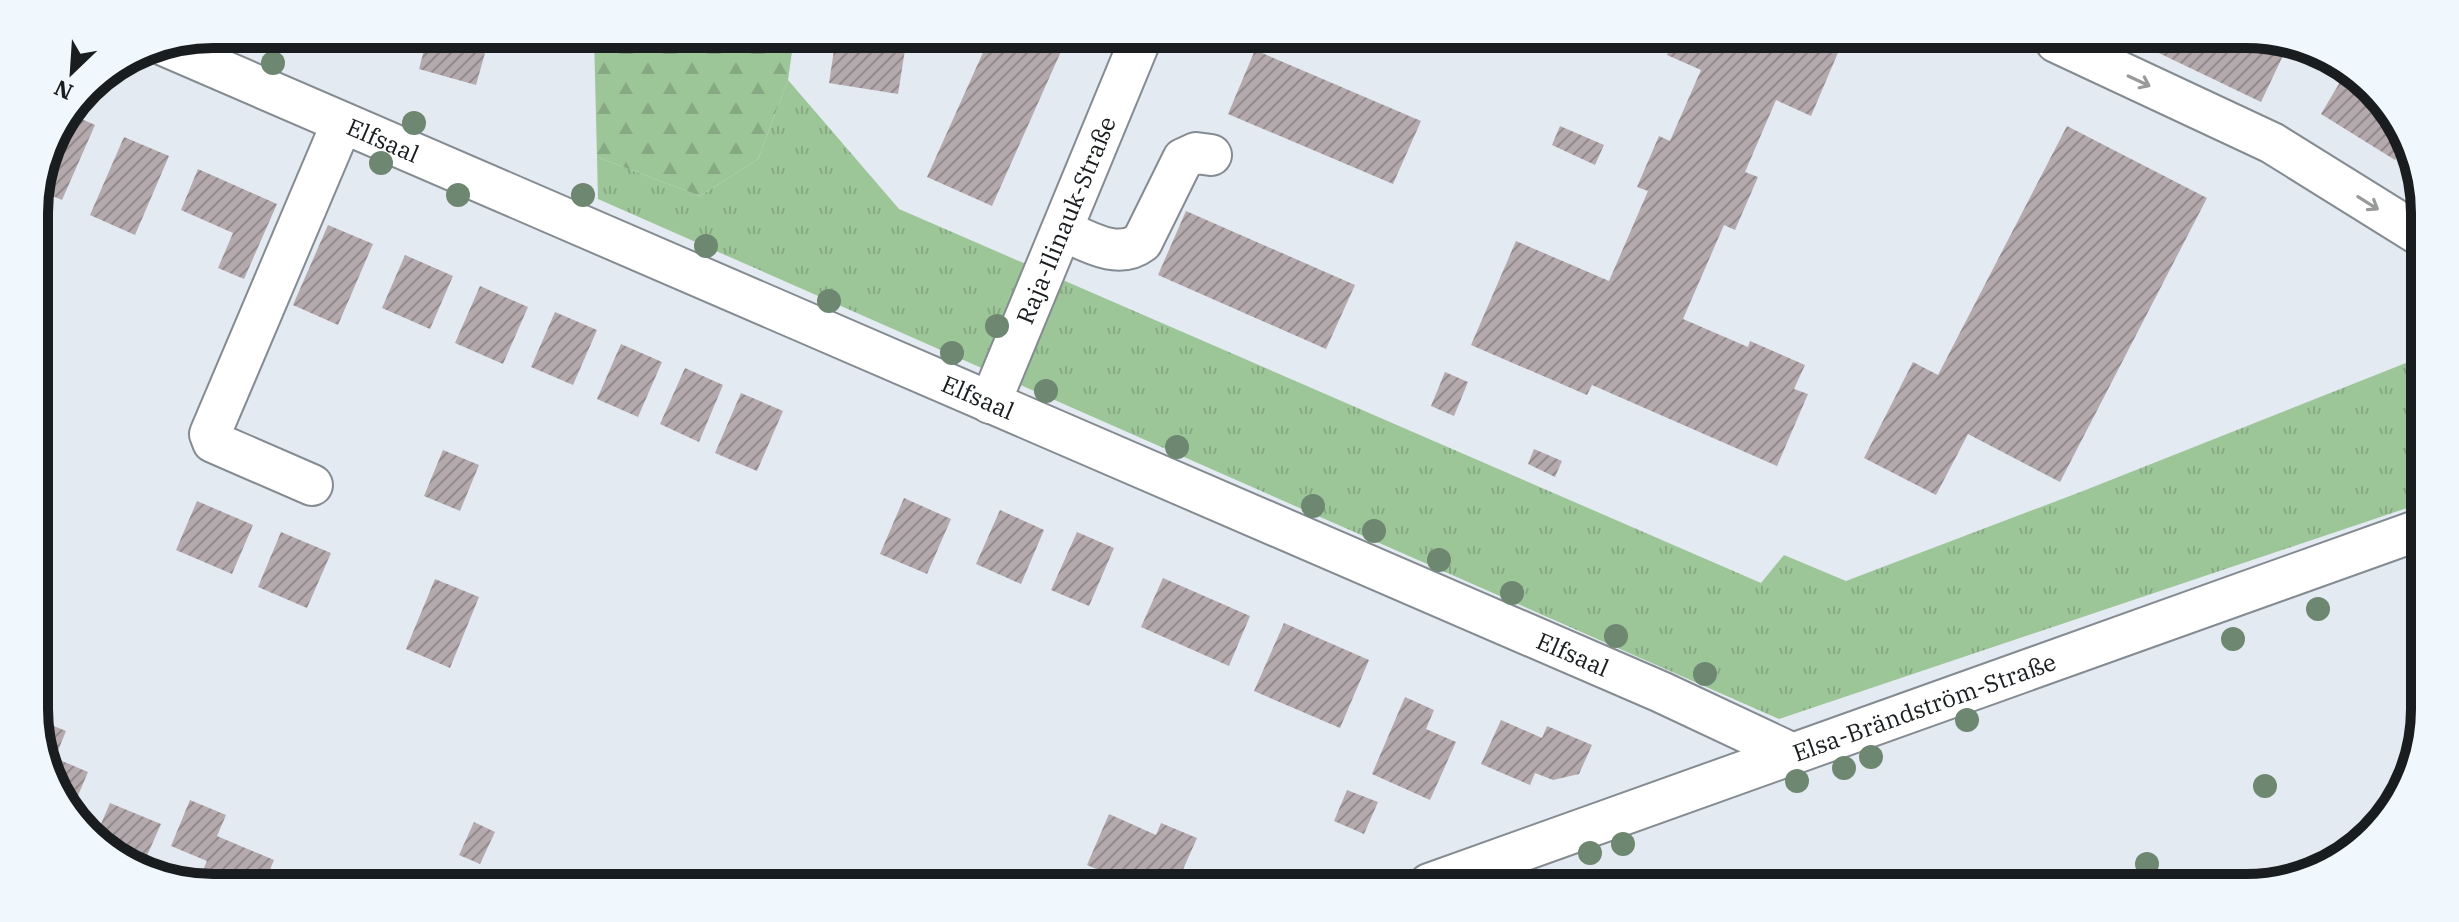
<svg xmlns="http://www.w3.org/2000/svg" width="2459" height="922" font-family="'IBM Plex Serif',serif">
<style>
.grass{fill:url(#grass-tufts)}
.forest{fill:url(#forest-firs)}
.building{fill:url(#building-hatch)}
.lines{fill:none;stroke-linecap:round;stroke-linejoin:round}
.minor-casing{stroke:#848b91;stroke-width:44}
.minor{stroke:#fff;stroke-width:40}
.tree{fill:#6d8771}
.oneway{stroke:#98999a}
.labels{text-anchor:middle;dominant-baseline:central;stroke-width:6;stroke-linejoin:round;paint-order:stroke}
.street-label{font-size:24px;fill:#1a1d1f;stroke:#f0f8fe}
.rim{fill:none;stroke:#1a1d1f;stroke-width:10}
</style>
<defs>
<pattern id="grass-tufts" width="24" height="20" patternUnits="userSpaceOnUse" patternTransform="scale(2)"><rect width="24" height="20" fill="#9cc598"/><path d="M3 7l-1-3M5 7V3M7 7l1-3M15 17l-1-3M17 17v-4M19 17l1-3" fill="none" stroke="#86a983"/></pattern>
<pattern id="forest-firs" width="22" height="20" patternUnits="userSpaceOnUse" patternTransform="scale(2)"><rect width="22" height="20" fill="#9cc598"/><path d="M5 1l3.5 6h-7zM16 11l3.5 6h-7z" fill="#86a983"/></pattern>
<pattern id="building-hatch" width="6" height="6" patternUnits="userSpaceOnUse" patternTransform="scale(2)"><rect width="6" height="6" fill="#b4aaae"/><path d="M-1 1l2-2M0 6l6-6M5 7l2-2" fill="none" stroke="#928a8d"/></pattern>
</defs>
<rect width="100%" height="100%" fill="#e3eaf1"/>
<path class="grass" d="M788 80 899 209 1761 583 1784 555 1846 581 2083 491 2421 357 2419 504 1779 719 598 199 597 157 700 196 758 159Z"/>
<path class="forest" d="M594 36 794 37 788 80 758 159 700 196 597 157Z"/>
<path class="building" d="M428 35H490L476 85 419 69Z
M836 37H907L898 94 829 83Z
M990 37 1067 38 992 206 927 177Z
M1673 41H1824L1840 48 1811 116 1776 100 1745 172 1758 177 1735 230 1724 225 1683 319 1748 347 1750 341 1805 365 1794 389 1808 394 1777 466 1592 385 1587 395 1471 345 1516 241 1609 281 1648 191 1637 187 1659 136 1670 141 1701 70 1667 55Z
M2138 43H2289L2261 102Z
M1255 50 1421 121 1393 184 1228 114Z
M2346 72 2381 95 2403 145 2395 160 2321 114Z
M68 113 95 125 62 200 43 192 56 160 47 156 52 134Z
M1560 126 1604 145 1595 165 1552 145Z
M2067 126 2207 198 2060 482 1968 434 1936 495 1864 458 1913 362 1938 375Z
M124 137 169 156 135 235 90 215Z
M198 169 277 204 244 279 218 268 233 233 181 210Z
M1186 211 1355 285 1326 349 1158 275Z
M328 225 373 244 338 325 293 305Z
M405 255 453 276 430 329 382 308Z
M480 286 528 307 503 364 455 343Z
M555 312 597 330 573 385 531 367Z
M621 344 662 362 638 417 597 399Z
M685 368 723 385 699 442 660 424Z
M1445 372 1468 382 1454 416 1431 406Z
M741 393 783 411 757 471 715 453Z
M1534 449 1562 461 1555 477 1528 464Z
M443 450 479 465 460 511 424 496Z
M904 498 951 519 927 574 880 554Z
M197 501 253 525 232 574 176 550Z
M1000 510 1044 530 1021 584 976 564Z
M281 532 331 553 307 608 258 587Z
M1077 532 1114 548 1089 606 1051 590Z
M1163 578 1250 616 1229 666 1141 627Z
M435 579 479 597 450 668 406 649Z
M1284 623 1369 660 1340 728 1254 691Z
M1405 697 1434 710 1426 729 1456 742 1430 800 1372 774Z
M1501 720 1542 738 1547 726 1592 745 1579 774 1553 780 1535 773 1530 785 1481 764Z
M44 722 66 731 55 758 88 772 71 812 37 743Z
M1347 790 1378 802 1364 834 1334 821Z
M190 800 226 815 217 836 274 860 266 879H199L207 861 171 846Z
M110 803 161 824 141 869 95 838Z
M1109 814 1156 835 1161 823 1197 838 1177 883H1129L1087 865Z
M474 822 495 832 480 864 459 855Z"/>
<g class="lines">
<g class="minor-casing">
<g id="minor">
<path d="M2056 42 2272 143 2423 237"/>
<path id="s1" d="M161 44 1661 692 1793 754"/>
<path d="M1062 230C1086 240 1117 261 1142 242L1183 159 1196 153 1211 155"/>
<path id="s2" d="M990 403 1141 38"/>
<path d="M312 485 213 442 210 434 342 123"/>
<path id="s3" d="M1429 884 2419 530"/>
</g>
</g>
<use href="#minor" class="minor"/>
</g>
<g class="tree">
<circle cx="273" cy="63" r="12"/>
<circle cx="414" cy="123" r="12"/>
<circle cx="381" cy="163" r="12"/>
<circle cx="458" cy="195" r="12"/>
<circle cx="583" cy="195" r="12"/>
<circle cx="706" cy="246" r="12"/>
<circle cx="829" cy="301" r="12"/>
<circle cx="997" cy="326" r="12"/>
<circle cx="952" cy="353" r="12"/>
<circle cx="1046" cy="391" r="12"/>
<circle cx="1177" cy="447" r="12"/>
<circle cx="1313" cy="506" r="12"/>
<circle cx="1374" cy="531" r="12"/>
<circle cx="1439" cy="560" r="12"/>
<circle cx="1512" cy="593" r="12"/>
<circle cx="2318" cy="609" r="12"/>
<circle cx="1616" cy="636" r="12"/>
<circle cx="2233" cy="639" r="12"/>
<circle cx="1705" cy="674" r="12"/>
<circle cx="1967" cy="720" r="12"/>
<circle cx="1871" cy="757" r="12"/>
<circle cx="1844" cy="768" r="12"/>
<circle cx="1797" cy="781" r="12"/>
<circle cx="2265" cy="786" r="12"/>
<circle cx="1623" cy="844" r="12"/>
<circle cx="1590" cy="853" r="12"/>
<circle cx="2147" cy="864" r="12"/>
</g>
<defs><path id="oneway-shaft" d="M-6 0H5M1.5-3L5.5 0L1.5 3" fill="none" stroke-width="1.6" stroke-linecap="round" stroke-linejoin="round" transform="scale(2)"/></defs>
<g class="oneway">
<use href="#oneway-shaft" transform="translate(2139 81) rotate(25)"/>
<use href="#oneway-shaft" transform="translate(2368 203) rotate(32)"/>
</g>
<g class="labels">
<g class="street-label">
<text stroke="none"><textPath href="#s1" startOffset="242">Elfsaal</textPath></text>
<text stroke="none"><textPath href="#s2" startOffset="198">Raja-Ilinauk-Straße</textPath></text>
<text stroke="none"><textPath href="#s1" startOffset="890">Elfsaal</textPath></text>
<text stroke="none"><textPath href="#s1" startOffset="1538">Elfsaal</textPath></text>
<text stroke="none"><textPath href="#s3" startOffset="526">Elsa-Brändström-Straße</textPath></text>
</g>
</g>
<path d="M0 0H2459V922H0ZM213 48H2246A165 165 0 0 1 2411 213V709A165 165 0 0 1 2246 874H213A165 165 0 0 1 48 709V213A165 165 0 0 1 213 48Z" fill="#f0f8fe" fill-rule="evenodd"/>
<path class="rim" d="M213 48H2246A165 165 0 0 1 2411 213V709A165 165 0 0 1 2246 874H213A165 165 0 0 1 48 709V213A165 165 0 0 1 213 48Z"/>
<g transform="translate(72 72) rotate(205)" stroke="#f0f8fe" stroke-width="6" paint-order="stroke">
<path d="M0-6L14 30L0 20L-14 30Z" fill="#1a1d1f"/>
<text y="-12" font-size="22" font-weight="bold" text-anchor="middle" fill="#1a1d1f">N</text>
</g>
</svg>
